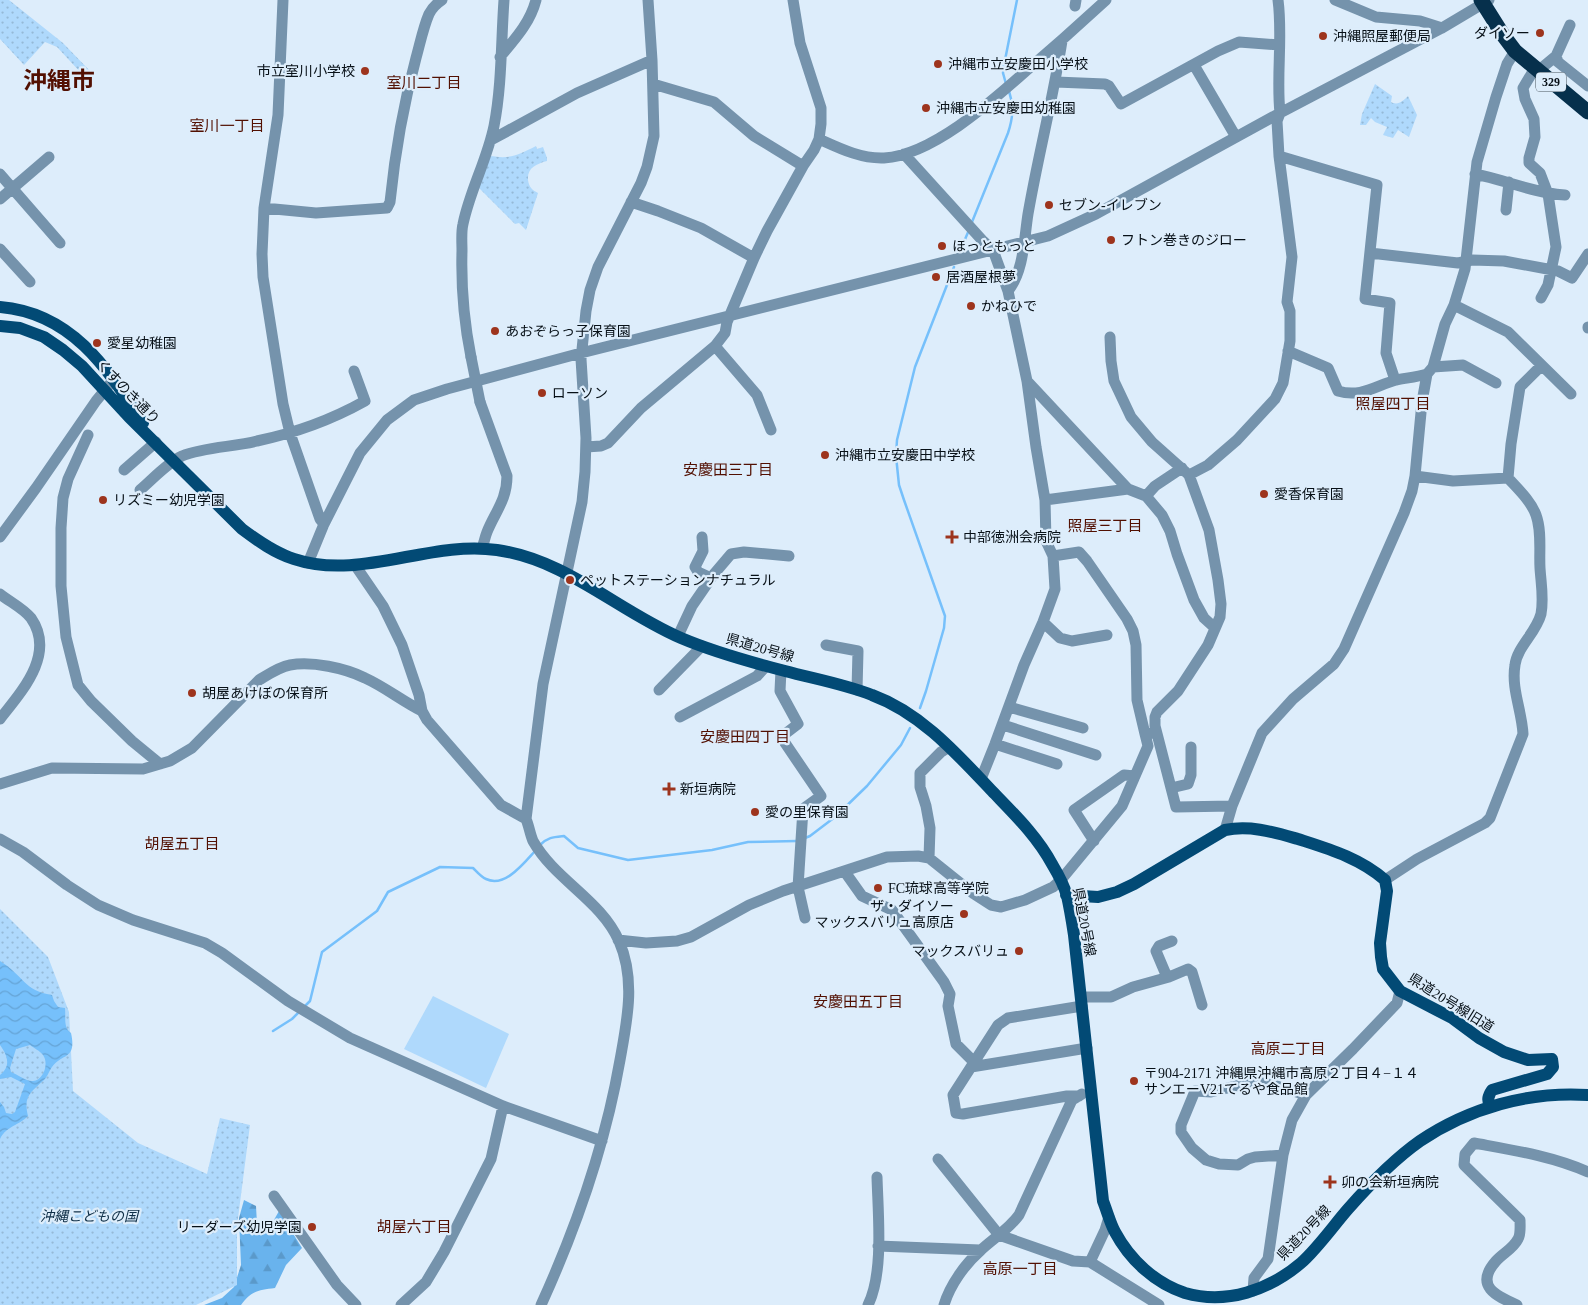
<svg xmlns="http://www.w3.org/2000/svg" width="1588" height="1305" font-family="'Times New Roman','Noto Sans JP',serif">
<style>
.grass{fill:#afd9fc}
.forest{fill:url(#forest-firs)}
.park{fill:url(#park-dots)}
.water{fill:url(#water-waves);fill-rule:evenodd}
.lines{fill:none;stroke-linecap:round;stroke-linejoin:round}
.stream{stroke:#76c0fb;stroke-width:2.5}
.minor{stroke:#7593ac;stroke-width:11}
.major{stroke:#024a75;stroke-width:12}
.highway{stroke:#06304c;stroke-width:15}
.minor-bridge{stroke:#7593ac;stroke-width:11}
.poi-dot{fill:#9d341d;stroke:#ddedfb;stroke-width:2}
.labels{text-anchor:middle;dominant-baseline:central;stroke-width:4.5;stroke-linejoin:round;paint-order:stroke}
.shield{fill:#ddedfb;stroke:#47525b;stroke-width:1}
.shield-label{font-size:12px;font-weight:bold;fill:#071017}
.poi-label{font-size:14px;fill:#071017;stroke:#ddedfb;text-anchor:start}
.street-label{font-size:14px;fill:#071017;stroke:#ddedfb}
.park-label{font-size:14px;font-style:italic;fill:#0e2e46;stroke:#ddedfb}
.neighbourhood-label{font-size:15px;fill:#521002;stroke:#ddedfb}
.town-label{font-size:24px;font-weight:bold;fill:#521002;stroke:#ddedfb}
</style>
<defs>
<pattern id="forest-firs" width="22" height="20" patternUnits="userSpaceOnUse" patternTransform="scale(1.25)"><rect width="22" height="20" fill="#69b3ed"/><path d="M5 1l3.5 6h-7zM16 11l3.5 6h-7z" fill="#5a99ca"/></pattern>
<pattern id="park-dots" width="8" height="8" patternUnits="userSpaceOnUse" patternTransform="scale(1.25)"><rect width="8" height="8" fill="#afd9fc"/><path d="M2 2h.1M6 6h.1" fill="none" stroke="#95b9d7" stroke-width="1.8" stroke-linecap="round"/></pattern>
<pattern id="water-waves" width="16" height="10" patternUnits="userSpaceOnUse" patternTransform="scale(1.25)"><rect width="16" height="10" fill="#76c0fb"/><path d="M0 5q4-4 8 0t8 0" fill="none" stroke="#65a4d6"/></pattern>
</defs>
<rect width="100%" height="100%" fill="#ddedfb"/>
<path class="grass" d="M433 996 509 1034 486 1088 404 1049Z"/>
<path class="forest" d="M244 1200 256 1206 257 1224 270 1227 279 1211 302 1248 286 1265 275 1288C258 1290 251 1291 241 1305H204L222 1298 234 1287 241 1265 239 1218Z"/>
<path class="park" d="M0 0H9L63 43 90 71H86L82 74 57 47 45 42 24 65 0 39Z
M1375 84 1392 96 1391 102C1398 106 1403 101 1408 96L1417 115 1409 137 1398 130 1393 138 1383 135 1387 127 1375 122 1371 118 1366 125H1360L1362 114Z
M536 146 537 149 543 147 547 158V161C536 164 527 168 528 180 529 187 532 190 538 193L526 230 519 223 515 224 475 184 486 155C509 160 516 156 536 146Z
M0 909 48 957 69 1012 73 1091 138 1143 207 1174 220 1118 250 1125 237 1226V1285L196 1305H0Z"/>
<path class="water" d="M0 961C23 975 24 991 52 995L54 1001 58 1007 65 1008C66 1017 63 1028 71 1033 77 1060 62 1053 52 1067 49 1071 48 1076 44 1080 31 1092 23 1096 28 1116 20 1125 6 1126 0 1139V1102L4 1107 6 1113 12 1114 15 1112 25 1084 11 1077 0 1079V1075C11 1066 8 1056 0 1045ZM30 1045C34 1048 40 1051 43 1055 49 1063 44 1080 33 1081 27 1082 17 1074 11 1072L10 1068 16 1049Z"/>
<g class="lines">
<path class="stream" d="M1006 84 1003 73 1004 65 1017 0
M972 222 1008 133C1013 118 1014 106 1009 91
M960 251 969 230
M920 708 926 691 944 628 945 616 904 500 899 485 896 456 897 440 915 367 954 267
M805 838 810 836 835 817 867 786 901 745 910 728
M540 845C548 837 554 837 564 836L578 848 628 860 712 850 748 842 797 841
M304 1007 310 1001 322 952 377 911 388 892 440 867 473 868C477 872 481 877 486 879 505 888 524 863 535 851
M273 1031 292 1019 300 1011"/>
<path class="minor" d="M283 0 278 115 264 208 262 254 263 277 283 404 290 433 320 519 324 524
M1335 0 1376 17 1420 21 1442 28
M1075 6 1076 0
M1556 56 1558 62 1588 86
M500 57C515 39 530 23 536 0
M1194 65 1236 137
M1535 68 1523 88 1525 99 1534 119 1535 137 1529 158V163L1540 173 1548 194 1556 247 1548 285 1541 298
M1538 71 1556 56 1570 25
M1056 82 1105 84 1109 86 1121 104 1218 51 1239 42 1279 45
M653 84 714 102 754 136 803 166
M819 139C839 148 861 159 884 158 932 155 991 102 1026 71 1053 48 1080 24 1106 0
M491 140 577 93 652 60
M904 154 982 240 993 250 1008 291 1027 381 1036 447 1045 500 1046 541 1053 556 1055 589 1043 622 1024 665 995 744 981 779
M1279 156 1377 185 1365 299 1390 303 1386 353 1395 380
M0 174 60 243
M1475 174C1505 180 1534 193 1565 195
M0 199 49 157
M631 202 658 211 701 228 754 258
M264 208 316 213 387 208 390 202C395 153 403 106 416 58 420 44 423 28 429 14 432 8 436 4 442 0
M1506 210 1509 182
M0 249 30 282
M1370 253 1458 263 1472 260 1504 261 1558 271 1572 278 1588 254
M1008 291C1024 271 1024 239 1028 214 1038 156 1053 99 1062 41
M1454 305 1508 332 1571 394
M1588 328V327
M1110 337 1111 361 1114 381 1131 417 1152 442 1189 475 1209 530 1218 580 1221 604 1220 617 1208 645 1178 691 1157 712 1155 717V726L1176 807 1232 806
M715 346 757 395 771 430
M1288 351 1328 368 1338 391C1361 398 1375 386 1396 380 1406 378 1417 377 1427 374
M471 357C464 322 461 286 462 251 462 242 461 232 463 224 470 190 487 160 494 126 502 85 501 41 504 0
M1433 367 1463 365 1496 383
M1027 381 1128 489 1146 496 1162 515 1170 531 1177 554 1194 600 1204 618 1215 628
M480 402 507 476C507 500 495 512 487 532 485 537 484 543 482 548
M88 435 68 479 63 498 61 528V586L66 637 78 685 91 701 132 741 160 764
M586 447 601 446 608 443 641 408 715 346 725 333 727 322 754 258 767 231 803 166 814 150 819 139 821 124V108L800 43 793 0
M124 470 156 442
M1189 475 1208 465 1237 440 1275 399 1283 383 1290 341V311L1287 302 1292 257 1279 156 1277 121 1280 113C1276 76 1283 37 1278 0
M1415 476 1453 481 1508 478
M140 490C153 479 167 463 182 456 204 447 234 447 257 441 295 433 331 420 365 401L354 371
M1146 496 1155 486 1182 468
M1045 500 1128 489
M0 537 36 488 96 401 110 384
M702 537 703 551 695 567 698 572 711 578
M1053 556 1079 552 1087 561 1127 619 1133 631 1136 645 1137 700 1145 734 1153 733
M308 563 324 524 360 453 387 420 414 400 447 389 581 353 1048 236 1096 214 1280 113 1442 28 1489 0
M355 565 383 606 402 645 419 695 422 711 427 720 501 805 526 819
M0 594C10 602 23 608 31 618 56 654 22 691 0 719
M1043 622 1060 638 1072 641 1107 635
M678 636 692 606 714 574 731 554 744 552 789 556
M826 645 858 651 857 690
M781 670 780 691 798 724 781 737 821 796 803 809 798 887 805 918
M659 690 702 646
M1009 707 1083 728
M680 717 757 676 766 666
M1003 725 1096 755
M995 744 1057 764
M0 784 52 768 143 769 170 761 192 748 259 680C269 674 279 667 290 665 312 661 345 668 365 678 385 687 402 701 422 711
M1171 788 1188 784 1191 775V747
M1225 830 1232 806 1262 733 1293 699 1334 664 1344 649 1404 513 1412 491 1415 476 1422 402 1427 374 1433 367 1445 324 1454 305 1465 269 1477 162 1496 97 1507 64 1515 51
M0 839 23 852 67 885 98 905 133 920 205 943 222 953 288 1001 350 1038 503 1106 602 1141
M1094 841 1074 810 1124 775 1135 776
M929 858 930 828 926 806 920 787V773L941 752 949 747
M845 872 862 896 892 910 944 982 950 994 948 1006 956 1044 974 1062
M1385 880 1417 859 1485 823 1490 818 1523 734C1522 711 1511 689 1515 665 1517 647 1536 633 1541 614 1544 598 1541 584 1540 568 1539 552 1542 531 1536 515 1531 501 1518 489 1508 478L1511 444 1520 387 1541 366
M618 940 646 943 677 941 691 937 749 905 783 891 887 857 918 856 929 858 974 894 991 905 1001 907 1025 900 1053 887 1060 881 1122 806 1148 746 1145 734
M1167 977 1156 951 1159 946 1172 941
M1081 997H1111L1133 987 1169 977 1188 969 1192 972 1202 1005
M971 1067 1087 1048
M1079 1096H1067L963 1114 956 1113 953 1095 998 1025 1008 1018 1082 1006
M1283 1155 1255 1157 1248 1159 1238 1165 1219 1164 1206 1160 1192 1148 1181 1132V1125L1195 1091 1211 1092 1244 1084 1263 1083 1281 1087 1306 1095
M938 1159 999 1235 1073 1261 1090 1262 1159 1305
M274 1196 337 1285 356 1305
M878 1246 980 1250
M1090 1262 1105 1230 1109 1217
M1253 1291 1254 1278 1268 1259 1283 1155 1292 1120 1306 1095 1353 1049 1397 1003 1400 991
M401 1305 426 1282 444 1252 491 1159 503 1106
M541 1305C577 1226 605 1146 620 1060 627 1021 636 980 619 941 601 900 555 880 533 841 530 834 529 826 526 819L543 684 582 502 585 472 586 438 581 359 586 311 590 290 598 267 641 183 647 167 654 136 652 60 648 0
M868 1305C884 1273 878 1214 877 1177
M944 1305C950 1285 965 1264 981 1250 994 1238 1009 1229 1019 1215L1072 1100 1082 1094
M1517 1305C1496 1296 1474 1286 1496 1261 1503 1253 1513 1249 1518 1239 1521 1234 1520 1226 1520 1220L1464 1165 1465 1154 1474 1143C1512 1150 1552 1156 1588 1172"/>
<path class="major" d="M0 307C72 313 107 368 143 423
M0 326 20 328 44 337 63 350 82 366 129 417 242 529C258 541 275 553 294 559 360 581 430 540 497 550 567 560 618 611 681 638 714 652 750 662 785 671 815 679 844 684 872 695 921 713 957 754 992 791 1014 814 1037 836 1052 864 1058 874 1064 885 1067 896 1070 909 1072 922 1074 935L1103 1201C1107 1211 1110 1223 1115 1232 1130 1260 1155 1283 1185 1293 1227 1305 1269 1290 1301 1263 1317 1249 1334 1225 1348 1209 1370 1184 1393 1160 1420 1141 1469 1108 1529 1091 1588 1095
M1066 895 1098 897 1117 892 1134 884 1225 830C1250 825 1273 832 1298 839 1329 849 1360 858 1385 880L1387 891 1380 943 1381 957 1383 969 1400 991 1452 1018 1479 1038 1504 1052 1528 1060 1552 1059 1553 1067 1547 1074 1492 1090C1488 1096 1487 1100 1490 1106"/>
<path class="highway" d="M1481 0 1503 35 1515 51 1588 112"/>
<path class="minor-bridge" d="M471 357 480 402"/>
</g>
<g class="poi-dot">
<circle cx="1540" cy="33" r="5"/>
<circle cx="1323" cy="36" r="5"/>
<circle cx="938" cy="64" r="5"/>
<circle cx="365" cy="71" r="5"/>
<circle cx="926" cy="108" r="5"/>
<circle cx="1049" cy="205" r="5"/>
<circle cx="1111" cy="240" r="5"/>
<circle cx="942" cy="246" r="5"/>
<circle cx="936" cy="277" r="5"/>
<circle cx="971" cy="306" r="5"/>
<circle cx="495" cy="331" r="5"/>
<circle cx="97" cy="343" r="5"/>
<circle cx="542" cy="393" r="5"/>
<circle cx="825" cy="455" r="5"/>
<circle cx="1264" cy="494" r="5"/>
<circle cx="103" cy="500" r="5"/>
<path d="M949.5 529.5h5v5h5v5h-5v5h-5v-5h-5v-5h5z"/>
<circle cx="570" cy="580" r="5"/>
<circle cx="192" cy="693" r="5"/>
<path d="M666.5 781.5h5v5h5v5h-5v5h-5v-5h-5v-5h5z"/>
<circle cx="755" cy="812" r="5"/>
<circle cx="878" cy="888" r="5"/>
<circle cx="964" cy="914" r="5"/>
<circle cx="1019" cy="951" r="5"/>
<circle cx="1134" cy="1081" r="5"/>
<path d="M1327.5 1174.5h5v5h5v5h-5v5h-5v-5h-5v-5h5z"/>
<circle cx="312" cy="1227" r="5"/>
</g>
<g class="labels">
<rect class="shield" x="1536" y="72.5" width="30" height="19" rx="4"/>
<g class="shield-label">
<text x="1551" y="82">329</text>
</g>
<g class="poi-label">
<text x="1530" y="33" text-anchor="end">ダイソー</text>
<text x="1333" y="36">沖縄照屋郵便局</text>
<text x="948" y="64">沖縄市立安慶田小学校</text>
<text x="355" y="71" text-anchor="end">市立室川小学校</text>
<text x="936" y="108">沖縄市立安慶田幼稚園</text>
<text x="1059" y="205">セブン-イレブン</text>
<text x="1121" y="240">フトン巻きのジロー</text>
<text x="952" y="246">ほっともっと</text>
<text x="946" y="277">居酒屋根夢</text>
<text x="981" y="306">かねひで</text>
<text x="505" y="331">あおぞらっ子保育園</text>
<text x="107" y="343">愛星幼稚園</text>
<text x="552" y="393">ローソン</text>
<text x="835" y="455">沖縄市立安慶田中学校</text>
<text x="1274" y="494">愛香保育園</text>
<text x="113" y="500">リズミー幼児学園</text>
<text x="963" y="537">中部徳洲会病院</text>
<text x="580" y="580">ペットステーションナチュラル</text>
<text x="202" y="693">胡屋あけぼの保育所</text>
<text x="680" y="789">新垣病院</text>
<text x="765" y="812">愛の里保育園</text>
<text x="888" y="888">FC琉球高等学院</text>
<text x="954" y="906" text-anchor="end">ザ・ダイソー<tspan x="954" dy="16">マックスバリュ高原店</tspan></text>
<text x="1009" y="951" text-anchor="end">マックスバリュ</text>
<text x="1144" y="1073">〒904-2171 沖縄県沖縄市高原２丁目４−１４<tspan x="1144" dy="16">サンエーV21てるや食品館</tspan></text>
<text x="1341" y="1182">卯の会新垣病院</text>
<text x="302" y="1227" text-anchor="end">リーダーズ幼児学園</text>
</g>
<g class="street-label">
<text transform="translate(128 392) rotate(46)">くすのき通り</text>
<text transform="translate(760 648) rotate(16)">県道20号線</text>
<text transform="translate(1084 922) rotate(79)">県道20号線</text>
<text transform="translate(1451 1003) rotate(32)">県道20号線旧道</text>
<text transform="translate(1304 1233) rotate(-46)">県道20号線</text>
</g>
<g class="park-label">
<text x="89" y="1216">沖縄こどもの国</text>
</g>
<g class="neighbourhood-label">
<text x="424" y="83">室川二丁目</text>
<text x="227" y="126">室川一丁目</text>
<text x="1393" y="404">照屋四丁目</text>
<text x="728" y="470">安慶田三丁目</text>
<text x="1105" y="526">照屋三丁目</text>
<text x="745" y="737">安慶田四丁目</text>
<text x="182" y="844">胡屋五丁目</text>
<text x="858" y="1002">安慶田五丁目</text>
<text x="1288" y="1049">高原二丁目</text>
<text x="414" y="1227">胡屋六丁目</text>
<text x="1020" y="1269">高原一丁目</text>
</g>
<g class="town-label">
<text x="59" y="81">沖縄市</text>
</g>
</g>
</svg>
